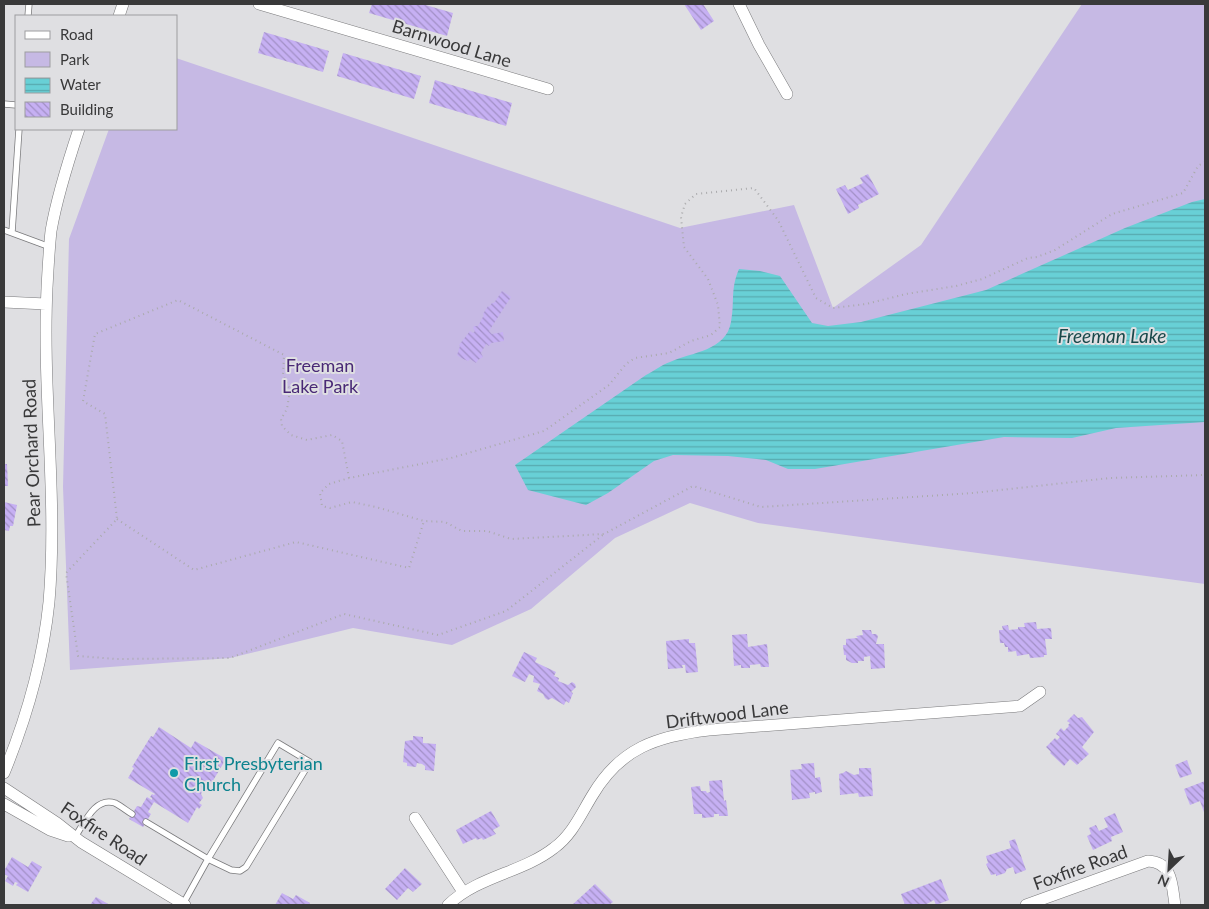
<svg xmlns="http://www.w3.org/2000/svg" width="1209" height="909" font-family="Lato,sans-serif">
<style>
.green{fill:#c6b9e4}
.water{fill:url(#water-rules)}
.building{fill:url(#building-back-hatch)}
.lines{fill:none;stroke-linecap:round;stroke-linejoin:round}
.lane-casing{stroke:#7a7a7c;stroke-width:7}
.street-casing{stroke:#7a7a7c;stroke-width:12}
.path{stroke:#aaaaac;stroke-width:2;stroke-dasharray:1 4;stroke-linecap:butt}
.lane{stroke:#fff;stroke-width:5.5}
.street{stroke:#fff;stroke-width:11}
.culture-dot{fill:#0f9aa8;stroke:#dfdfe2;stroke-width:2}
.labels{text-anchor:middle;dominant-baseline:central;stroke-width:4;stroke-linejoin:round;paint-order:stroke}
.street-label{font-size:18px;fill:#39393a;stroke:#dfdfe2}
.park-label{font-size:18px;fill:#492976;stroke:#dfdfe2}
.culture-label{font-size:18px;fill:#0d838f;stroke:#dfdfe2;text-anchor:start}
.water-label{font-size:19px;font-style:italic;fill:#19494b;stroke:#dfdfe2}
</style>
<defs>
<pattern id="water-rules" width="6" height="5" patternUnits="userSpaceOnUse" patternTransform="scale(1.25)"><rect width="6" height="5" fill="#68d0d6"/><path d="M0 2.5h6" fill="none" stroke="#57aaaf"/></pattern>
<pattern id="building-back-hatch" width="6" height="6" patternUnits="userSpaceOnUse" patternTransform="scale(1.25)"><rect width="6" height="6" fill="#c6b0f3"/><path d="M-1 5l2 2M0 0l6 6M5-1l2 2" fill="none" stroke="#a290c6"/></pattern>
</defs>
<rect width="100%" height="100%" fill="#dfdfe2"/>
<path class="green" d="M1082 4H1205V584L758 523 690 503 615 538 531 609 452 645 353 628 230 658 70 670 63 487 69 239 109 129H176V58L680 228 794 205 833 308 921 245Z"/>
<path class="water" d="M1205 199V422L1116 428 1072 438 1004 437 815 469H788L766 460 728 456 673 455 654 461 608 493 586 505 528 490 515 465 646 375C654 371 661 365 670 362 692 352 726 351 731 322 735 302 730 290 739 269L760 271 780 276 812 323 828 326 861 322 986 290 1125 228 1192 202Z"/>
<path class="building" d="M372 4H422L453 13 447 36 369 13Z
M684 4H703L714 21 701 30Z
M264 32 329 51 323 72 258 53Z
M343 53 421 76 414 99 337 76Z
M435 80 512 103 506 126 429 103Z
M868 174 879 194 858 205 859 208 848 214 836 189 845 185 848 190 863 183 860 178Z
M502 291 511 297 489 331 492 334 503 332 504 341 491 343 489 346 486 344 481 353 483 357 478 360 476 363 470 359 468 361 461 358 457 355 460 346 459 345 470 331 473 333 475 331 473 328 474 326H478L484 315 483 314 488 306 489 307 492 303H494Z
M4 464H7L8 486H4Z
M4 502 17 505 13 526H10L9 531 4 530Z
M1036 622 1037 629 1051 628 1052 639H1045L1047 655H1044V657L1030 658 1029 654 1017 656 1016 651 1008 652V647H1005L1004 643H1000L999 630H1003L1002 626 1008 625 1009 630 1018 629V627H1025L1024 623Z
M862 630H871L872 634H876L878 636 876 644H884L885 668 871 669 870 656 864 657V661H858V663H852L846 660V655H844L843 645H846V639L858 638 856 636 863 635Z
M747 634 748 647 767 644 769 667H761L760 664 750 665V668H741V665L734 666 732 635Z
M689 639V643H695L698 672 686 673 685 665H682L683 668 668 669 666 641Z
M524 652 537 658 535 662 556 672 554 676 559 678 558 681 568 685 572 682 575 684 576 687 571 692 573 693 569 703 566 701 564 705 552 698 548 700 545 698 543 694 537 691 540 684 533 682 534 676 529 674 525 682 512 676Z
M1074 714 1078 718 1082 717 1094 732 1082 747 1089 754 1077 765 1070 759 1064 766 1050 753 1051 752 1046 747 1055 738 1057 740 1060 737 1056 734 1061 728 1064 731 1069 726 1068 725 1070 723 1067 721Z
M159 727 191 748 195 741 226 759 211 784 206 785 201 794 203 798 199 803 202 805 199 809 197 807 188 823 154 802 148 812 151 814 143 827 129 819 137 806 141 807 147 797 152 800V798L150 797 152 794 154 795 155 794 128 778 134 768 132 767 151 736 153 737Z
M413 736 423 737V743L436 744 434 771 425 770V766L422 764 417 763 416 767 407 766V763L403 762 405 741 413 740Z
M1187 760 1192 774 1180 778 1175 765Z
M814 763 815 778 820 777 822 792 815 794V792L809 793 810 798 792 800 790 770 802 769 801 764Z
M859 768H871L873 796 859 797 858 793 840 795 839 774 843 773 846 771 854 775 859 774Z
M722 780 724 801 726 800 728 816H719V814H714V817L702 818V814H694L691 787 700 786 701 791H706L707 793 710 792 709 781Z
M1205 781V815L1200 801 1190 805 1184 789Z
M491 811 500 826 493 830 496 834 483 840 482 838 477 840 476 838 463 844 456 830Z
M1115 813 1123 832 1111 837 1112 841 1093 850 1087 836 1091 834 1089 828 1096 825 1099 831 1108 827 1104 818Z
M1015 839 1026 870 1015 874 1013 867 1007 869 1005 873 996 876V874L991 875 986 864 988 863 986 856 1011 848 1009 841Z
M12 857 28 867 32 861 42 867 28 892 16 885 18 883 15 882 13 886 5 881 8 876 4 874V871Z
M405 868 422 884 413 892 408 888 397 900 385 889Z
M941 879 949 900 936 905 934 900 925 905H905L901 894Z
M595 884 613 902 609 905H572Z
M282 893 293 899 296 895 310 903 309 905H275Z
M96 897 110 905H90Z"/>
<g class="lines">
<g class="lane-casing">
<path id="lane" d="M28 16 29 4
M4 104 16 105
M4 230 50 247
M12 232 19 129
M146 822 208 859 278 743 310 762 246 867 240 871 231 870 208 859 183 904
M75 837C84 824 95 796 115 803 121 806 127 811 132 814"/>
</g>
<g class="street-casing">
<path id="street" d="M259 4 548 89
M739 4 759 45 787 94
M119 16 123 4
M4 302 46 304
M4 773C27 717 43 661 49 602 58 497 42 392 47 288 48 269 49 250 51 231 57 196 68 162 79 129
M4 788 57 823 81 842 185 905
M4 804 50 830 68 836
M415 818 463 892
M448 905C478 876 522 873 554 848 572 835 581 814 592 796 620 748 657 736 709 730L1020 706 1040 692
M1026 905 1148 861C1173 862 1172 886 1175 905"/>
</g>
<path class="path" d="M1205 162 1198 166 1183 193 1112 214 1055 250 1037 257 1028 258 982 279 956 286 906 294 866 304 833 308 816 298 778 220 754 188 696 194 685 204 681 217 684 247 708 279 718 305 720 327 711 335 691 341 669 353 635 358 626 364 609 385 544 431 451 458 349 478 329 484 320 493 322 506 330 508 352 502 376 507 424 521 445 522 462 531H487L511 539 604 534 693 486 761 507 973 493 1110 478 1205 475
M349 478 342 441 332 435 307 440 291 435 282 426 281 419 287 409 290 390 283 375 284 355 178 300 95 334 83 401 105 414 117 519 66 573 78 656 116 659 230 658 344 614 438 635 506 611 604 534
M117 519 194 570 296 542 409 568 424 521"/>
<use href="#lane" class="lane"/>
<use href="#street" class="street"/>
</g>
<circle class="culture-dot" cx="174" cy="773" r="5"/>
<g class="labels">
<g class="street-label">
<text transform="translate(452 43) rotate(17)">Barnwood Lane</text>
<text transform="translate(31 453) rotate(-92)">Pear Orchard Road</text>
<text transform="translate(727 714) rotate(-7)">Driftwood Lane</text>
<text transform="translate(104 833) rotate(34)">Foxfire Road</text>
<text transform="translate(1080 867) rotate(-20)">Foxfire Road</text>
</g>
<g class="park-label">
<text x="320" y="365">Freeman<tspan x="320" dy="21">Lake Park</tspan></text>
</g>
<g class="culture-label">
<text x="184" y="763">First Presbyterian<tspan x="184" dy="21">Church</tspan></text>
</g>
<g class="water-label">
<text x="1112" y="335">Freeman Lake</text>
</g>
</g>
<rect width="1209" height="909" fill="none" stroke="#39393a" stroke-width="10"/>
<rect x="15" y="15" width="162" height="115" fill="#dfdfe2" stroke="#9d9d9f"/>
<rect x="25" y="31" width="25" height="8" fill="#ffffff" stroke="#9d9d9f"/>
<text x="60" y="40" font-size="15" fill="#39393a">Road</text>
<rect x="25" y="52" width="25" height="15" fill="#c6b9e4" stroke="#9d9d9f"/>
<text x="60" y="65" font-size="15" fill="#39393a">Park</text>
<rect x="25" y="78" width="25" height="15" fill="url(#water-rules)" stroke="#9d9d9f"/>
<text x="60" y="90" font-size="15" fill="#39393a">Water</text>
<rect x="25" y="102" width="25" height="15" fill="url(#building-back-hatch)" stroke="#9d9d9f"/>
<text x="60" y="115" font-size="15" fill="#39393a">Building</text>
<g transform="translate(1169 869) rotate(205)" stroke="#dfdfe2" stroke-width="4" paint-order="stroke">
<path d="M0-4L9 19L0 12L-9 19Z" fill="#39393a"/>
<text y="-8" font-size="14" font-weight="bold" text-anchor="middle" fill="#39393a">N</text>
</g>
</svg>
